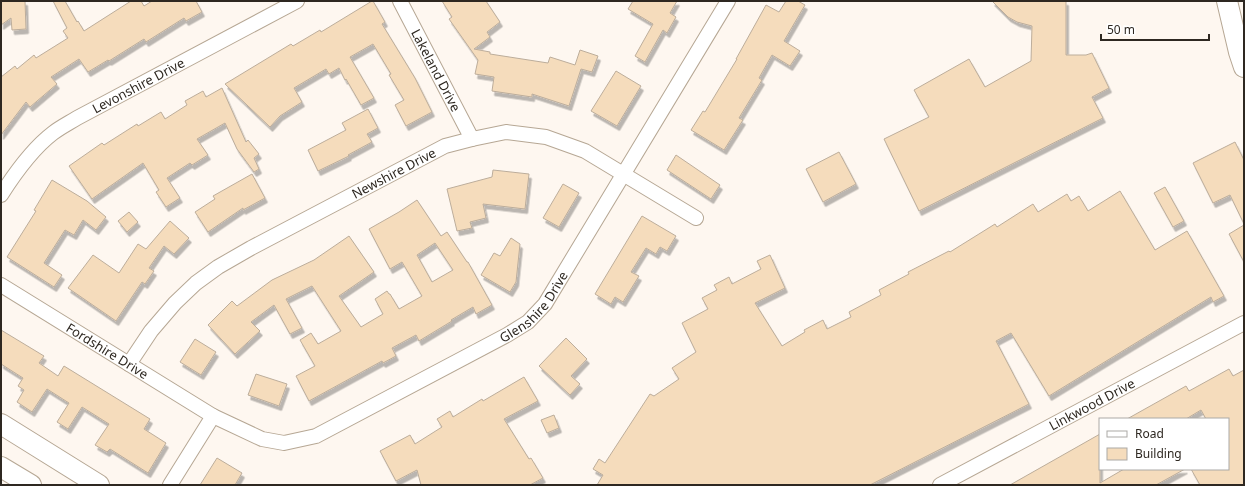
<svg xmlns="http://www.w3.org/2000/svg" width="1245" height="486" font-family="'Noto Sans',sans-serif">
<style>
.building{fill:#f5dcbc;stroke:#bcad9b;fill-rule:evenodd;filter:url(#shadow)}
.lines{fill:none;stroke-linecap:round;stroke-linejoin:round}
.minor-casing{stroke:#b6a794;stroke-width:16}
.secondary-casing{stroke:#b6a794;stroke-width:22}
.minor{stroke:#fff;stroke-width:14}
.secondary{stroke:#fff;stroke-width:20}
.labels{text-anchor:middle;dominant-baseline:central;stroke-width:3;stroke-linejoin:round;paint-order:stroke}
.street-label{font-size:13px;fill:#2e2821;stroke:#fff}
</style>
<defs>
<filter id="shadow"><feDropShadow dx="2.5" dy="4.5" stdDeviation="0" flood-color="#0004"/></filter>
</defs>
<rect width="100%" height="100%" fill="#fef7f0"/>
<path class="building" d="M1 1H25L26 29 12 30 11 18 1 25Z
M53 1H65L77 22 78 21 84 31 131 1H141L144 6 152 1H196L202 12 186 21 184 18 146 42 144 39 109 61 108 60 88 72 79 59 51 77 57 84 30 107 26 102 1 135V77L15 66 17 69 34 55 36 58 68 38 63 31 67 28Z
M372 1H373L385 22 382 24 415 78 432 112 406 126 395 105 404 100 389 75 391 74 373 44 350 57 374 98 361 105 346 79 345 80 339 68 329 74 326 69 294 88 302 102 280 116 270 127 225 84 291 44 293 46 320 30 321 32Z
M442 1H486L500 22 487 32 490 37 474 49 490 52V54L548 63 550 57 575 65 580 50 598 56 592 72 581 69 569 106 532 94V97L492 91 494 77 475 74 478 60 449 19 452 17Z
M633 1H677L670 13 676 17 667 33 663 30 645 62 635 56 653 24 628 9Z
M786 1H798L805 5 784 41 800 51 790 66 772 55 759 78 762 80 739 118 743 120 724 150 691 130 703 111 705 112 737 59H736L766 5 779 12Z
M992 1H1066V55H1086L1092 53 1109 88 1092 97 1103 118 919 211 884 139 929 117 914 90 969 59 985 87 1031 61 1032 26 1017 22 1008 17Z
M616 71 641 86 617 126 591 111Z
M222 88 246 142 248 140 259 154 254 158 259 169 254 172 237 149 225 123 197 139 208 155 192 165 190 163 167 178 180 198 166 207 156 192 159 190 143 163 92 199 69 166 102 143 104 145 137 124 138 126 161 112 165 119 187 105 185 101 203 91 206 97Z
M368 109 378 128 367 134 372 142 348 155 349 156 318 171 308 150 346 130 342 123Z
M1235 142 1244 160V224L1230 195 1213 203 1193 163Z
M839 152 856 184 823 202 806 169Z
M676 155 720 185 711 199 667 170Z
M493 170 529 174 525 209 483 204 486 218 470 222 472 228 457 231 447 189 492 177Z
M252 174 265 198 243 210V208L208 232 195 212 215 199 213 196Z
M52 180 87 201 106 217 96 230 83 220 74 235 65 230 44 263 62 275 54 287 7 257 36 211 34 210Z
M563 184 579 193 559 227 543 218Z
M1165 187 1184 221 1173 227 1154 193Z
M1120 191 1155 250 1187 231 1224 296 1213 302 1211 297 1049 396 1011 333 996 341 1029 404 870 485H597L603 475 593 469 599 459 605 463 650 394 654 396 679 379 672 368 696 352 682 323 708 309 702 298 717 290 714 285 729 277 732 284 761 269 757 261 770 255 785 288 755 303 782 346 805 332 804 330 823 320 827 329 851 317 849 312 881 295 879 290 909 274 908 272 949 251 950 252 995 224 997 227 1033 204 1038 212 1067 194 1071 201 1079 196 1088 211Z
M417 200 441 236 447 232 467 262H468L492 305 476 314 473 307 451 320 452 321 419 341 416 335 392 348 396 356 383 363 382 361 309 401 296 376 315 366 300 340 311 333 318 344 341 331 312 286 286 299 302 328 290 334 274 305 251 322 260 331 235 354 208 325 232 301 237 306 272 280 314 260 349 236 374 272 339 296 361 327 383 314 375 299 387 291 389 294H390L399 309 422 296 402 262 390 269 369 229 399 212ZM435 243 453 270 432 282 417 255Z
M129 212 138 222 127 232 118 221Z
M642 216 676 236 667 251 660 247 656 254 646 248 631 272 639 276 623 302 615 297 611 304 595 294Z
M170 221 189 238 174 254 164 246 149 268 154 271 145 284 142 282 116 321 68 288 93 255 119 273 138 244 146 249Z
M1244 225V262L1229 234Z
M511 238 520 244 516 282 510 292 481 275 494 253 500 256Z
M1 330 44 356 39 363 58 376 64 366 150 419 144 429 166 443 148 473 110 449 107 452 95 445 109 424 82 407 68 429 57 422 69 403 47 389 32 412 17 402 24 390 18 386 23 378 1 364Z
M566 338 587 359 571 376 580 384 570 395 539 366Z
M195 339 216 352 201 375 180 362Z
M1229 369 1233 376 1244 370V485H1200L1191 469H1228V419H1206L1201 410 1186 419H1127L1186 386 1189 391Z
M256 374 287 384 279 406 248 395Z
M524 377 538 401 504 419 529 459 531 458 543 478 530 485H421L417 470 396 481 380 451 410 435 415 444 442 427 437 419 450 411 453 417 482 399 483 401Z
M554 415 559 428 547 433 541 420Z
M1100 434V483L1124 469H1185L1156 485H1010Z
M217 458 242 473 235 485H200Z"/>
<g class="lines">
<g class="minor-casing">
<g id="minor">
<path id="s1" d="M400 1 472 139"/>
<path id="s2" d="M1 195C15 173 32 149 53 133 61 127 69 123 77 118L297 1"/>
<path id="s3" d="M1 285 213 416 262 439 284 443 316 436 507 335 528 322 545 304 728 1"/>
<path id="s4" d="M129 364 151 331 175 303 196 283 218 267 251 248 445 146 472 139 506 132 546 137 585 151 696 218"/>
<path d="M170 485 213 416"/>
<path id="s5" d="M940 485 1244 323"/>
</g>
</g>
<g class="secondary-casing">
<path id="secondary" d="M1227 1 1239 52 1244 67
M1 424 99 485
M1 467 31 485"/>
</g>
<use href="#minor" class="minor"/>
<use href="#secondary" class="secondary"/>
</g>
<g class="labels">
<g class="street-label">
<text stroke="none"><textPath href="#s1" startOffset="78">Lakeland Drive</textPath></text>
<text stroke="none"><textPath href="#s2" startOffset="179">Levonshire Drive</textPath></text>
<text stroke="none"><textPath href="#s4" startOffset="332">Newshire Drive</textPath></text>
<text stroke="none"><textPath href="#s3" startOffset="614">Glenshire Drive</textPath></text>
<text stroke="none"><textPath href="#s3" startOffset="125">Fordshire Drive</textPath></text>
<text stroke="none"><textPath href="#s5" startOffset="172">Linkwood Drive</textPath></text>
</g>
</g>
<rect width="1245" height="486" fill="none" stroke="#2e2821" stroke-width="4"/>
<rect x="1099" y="418" width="130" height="52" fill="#ffffff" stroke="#aba9a6"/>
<rect x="1107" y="431" width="20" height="6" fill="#ffffff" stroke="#aba9a6"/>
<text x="1135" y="438" font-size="12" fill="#2e2821">Road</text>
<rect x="1107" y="448" width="20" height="12" fill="#f5dcbc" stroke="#aba9a6"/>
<text x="1135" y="458" font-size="12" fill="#2e2821">Building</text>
<path d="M1101 34v6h108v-6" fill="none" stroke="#2e2821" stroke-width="2"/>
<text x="1107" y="34" font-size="12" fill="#2e2821" stroke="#ffffff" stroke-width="3" paint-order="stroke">50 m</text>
</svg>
